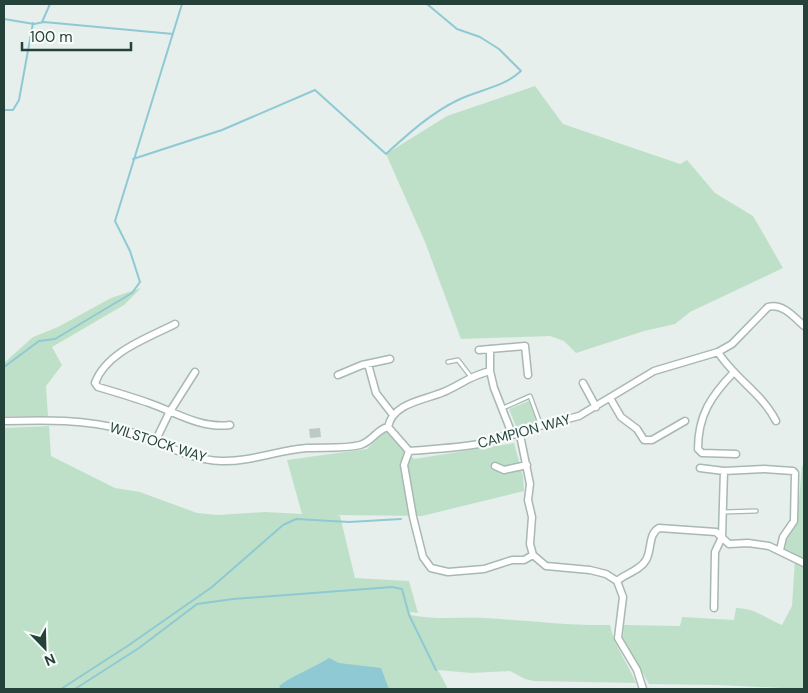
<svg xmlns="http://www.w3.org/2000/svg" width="808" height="693" font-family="'DM Sans',sans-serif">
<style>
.green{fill:#bfe0c8}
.water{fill:#8ec9d4}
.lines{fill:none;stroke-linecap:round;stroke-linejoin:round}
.stream{stroke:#8ec9d4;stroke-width:2}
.building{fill:#bbcac4}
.service-casing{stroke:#a8b8b2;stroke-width:5.5}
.minor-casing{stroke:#a8b8b2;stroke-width:9}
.service{stroke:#fff;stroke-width:3}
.minor{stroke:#fff;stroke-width:6}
.labels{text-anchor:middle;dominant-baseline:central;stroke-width:4.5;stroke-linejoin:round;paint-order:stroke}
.street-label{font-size:14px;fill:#24423a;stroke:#f7fbf9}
</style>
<rect width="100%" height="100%" fill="#e6efeb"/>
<path class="green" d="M535 86 563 124 680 164 687 160 715 193 753 216 783 268 690 312 675 324 644 331 576 353 564 341 550 336 461 339 425 242 386 154 447 116Z
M141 288 124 305 52 347 62 365 46 386 48 416H4V363L33 337 58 327 111 298Z
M529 401 537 422 517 429 509 409Z
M49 426 51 456 115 488 140 492 197 513 218 515 265 512 302 514 287 460 367 449 386 431 414 459 514 443 523 476 524 491 422 516 336 515 340 516 355 578 409 581 418 613 410 612 411 615C434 620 460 617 484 618 526 620 568 626 610 625 615 648 628 663 636 683L534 681 525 679 510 671 471 673 438 670 448 689H4V428Z
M802 466H804V559L783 548 787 537 797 522Z
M795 559 804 562V689L716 685 649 684 623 638 624 625 680 626 682 617 734 620 736 608C755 608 765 618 782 625L792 606Z"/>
<path class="water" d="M329 658 339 663 381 668 389 689H281L279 686C295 674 312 669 329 658Z"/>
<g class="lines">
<path class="stream" d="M4 19 34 24 44 22 173 34
M42 22 50 4
M4 110H13L19 100 33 23
M133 159 222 130 315 90 386 154C408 134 431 113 458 100 479 90 504 87 521 71L499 49 480 37 457 29 427 4
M4 367 39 341 55 339 132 293 140 282 130 251 115 221 182 4
M61 689 129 645 212 587 283 525 296 519 349 522 401 519
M75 689 139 648 197 604 233 599 392 587 402 589 409 615 436 670"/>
</g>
<path class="building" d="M320 428 321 437 310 438 309 429Z"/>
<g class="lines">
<g class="service-casing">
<path id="service" d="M448 362 458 360 471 377
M503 408 530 396 541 426
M724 512 756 511"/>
</g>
<g class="minor-casing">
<path id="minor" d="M175 324C148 338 106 352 95 383L98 387C115 392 132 397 149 403 175 412 201 429 230 425
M490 349V371L494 388 512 434
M479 350 525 346 528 375
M718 352C734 378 762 393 776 421
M368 364 376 393 393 415
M734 372C711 396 698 415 698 449L702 453 736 454
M338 375 362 365 390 359
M583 383 596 407
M610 398 621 417 637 429 644 440H652L685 421
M4 421C44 420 86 419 124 430 157 439 186 460 221 461 251 462 278 450 307 448 324 447 344 449 360 445 372 442 377 429 388 427L409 451C433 449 456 448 479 444 494 442 505 432 520 435L528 429 579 416 654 371 718 352 732 344 768 307C783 303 794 317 804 326
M388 427C393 401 429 400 448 390 465 382 470 376 490 371
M520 435 530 484 528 500 532 517 530 544 533 555 546 566 590 570 606 574 617 581 623 597 618 638 637 670 643 689
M155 442 169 413 195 372
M409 451 404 465 413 517 423 557 431 568 448 572 484 569 512 560H524L533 555
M495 466 504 470 527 465
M700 468 724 471 764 469 793 471 795 473 794 521 783 537 780 550
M617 581C626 573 640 571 646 560 652 550 648 534 659 528L716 532 729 544 748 543 769 546 804 563
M714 608 715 552 722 537 724 471"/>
</g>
<use href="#service" class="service"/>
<use href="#minor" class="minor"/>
</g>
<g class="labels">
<g class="street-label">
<text transform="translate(524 431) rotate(-15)">CAMPION WAY</text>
<text transform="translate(158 442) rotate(18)">WILSTOCK WAY</text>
</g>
</g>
<rect width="808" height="693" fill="none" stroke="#24423a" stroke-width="10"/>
<g transform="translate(45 648) rotate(157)" stroke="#f7fbf9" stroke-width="4" paint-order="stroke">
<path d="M0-4L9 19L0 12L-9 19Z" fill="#24423a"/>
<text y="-8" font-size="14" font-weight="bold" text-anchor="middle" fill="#24423a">N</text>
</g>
<path d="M22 42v8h109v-8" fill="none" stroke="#24423a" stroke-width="2.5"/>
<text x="30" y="42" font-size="15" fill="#24423a" stroke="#f7fbf9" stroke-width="4" paint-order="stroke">100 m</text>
</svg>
